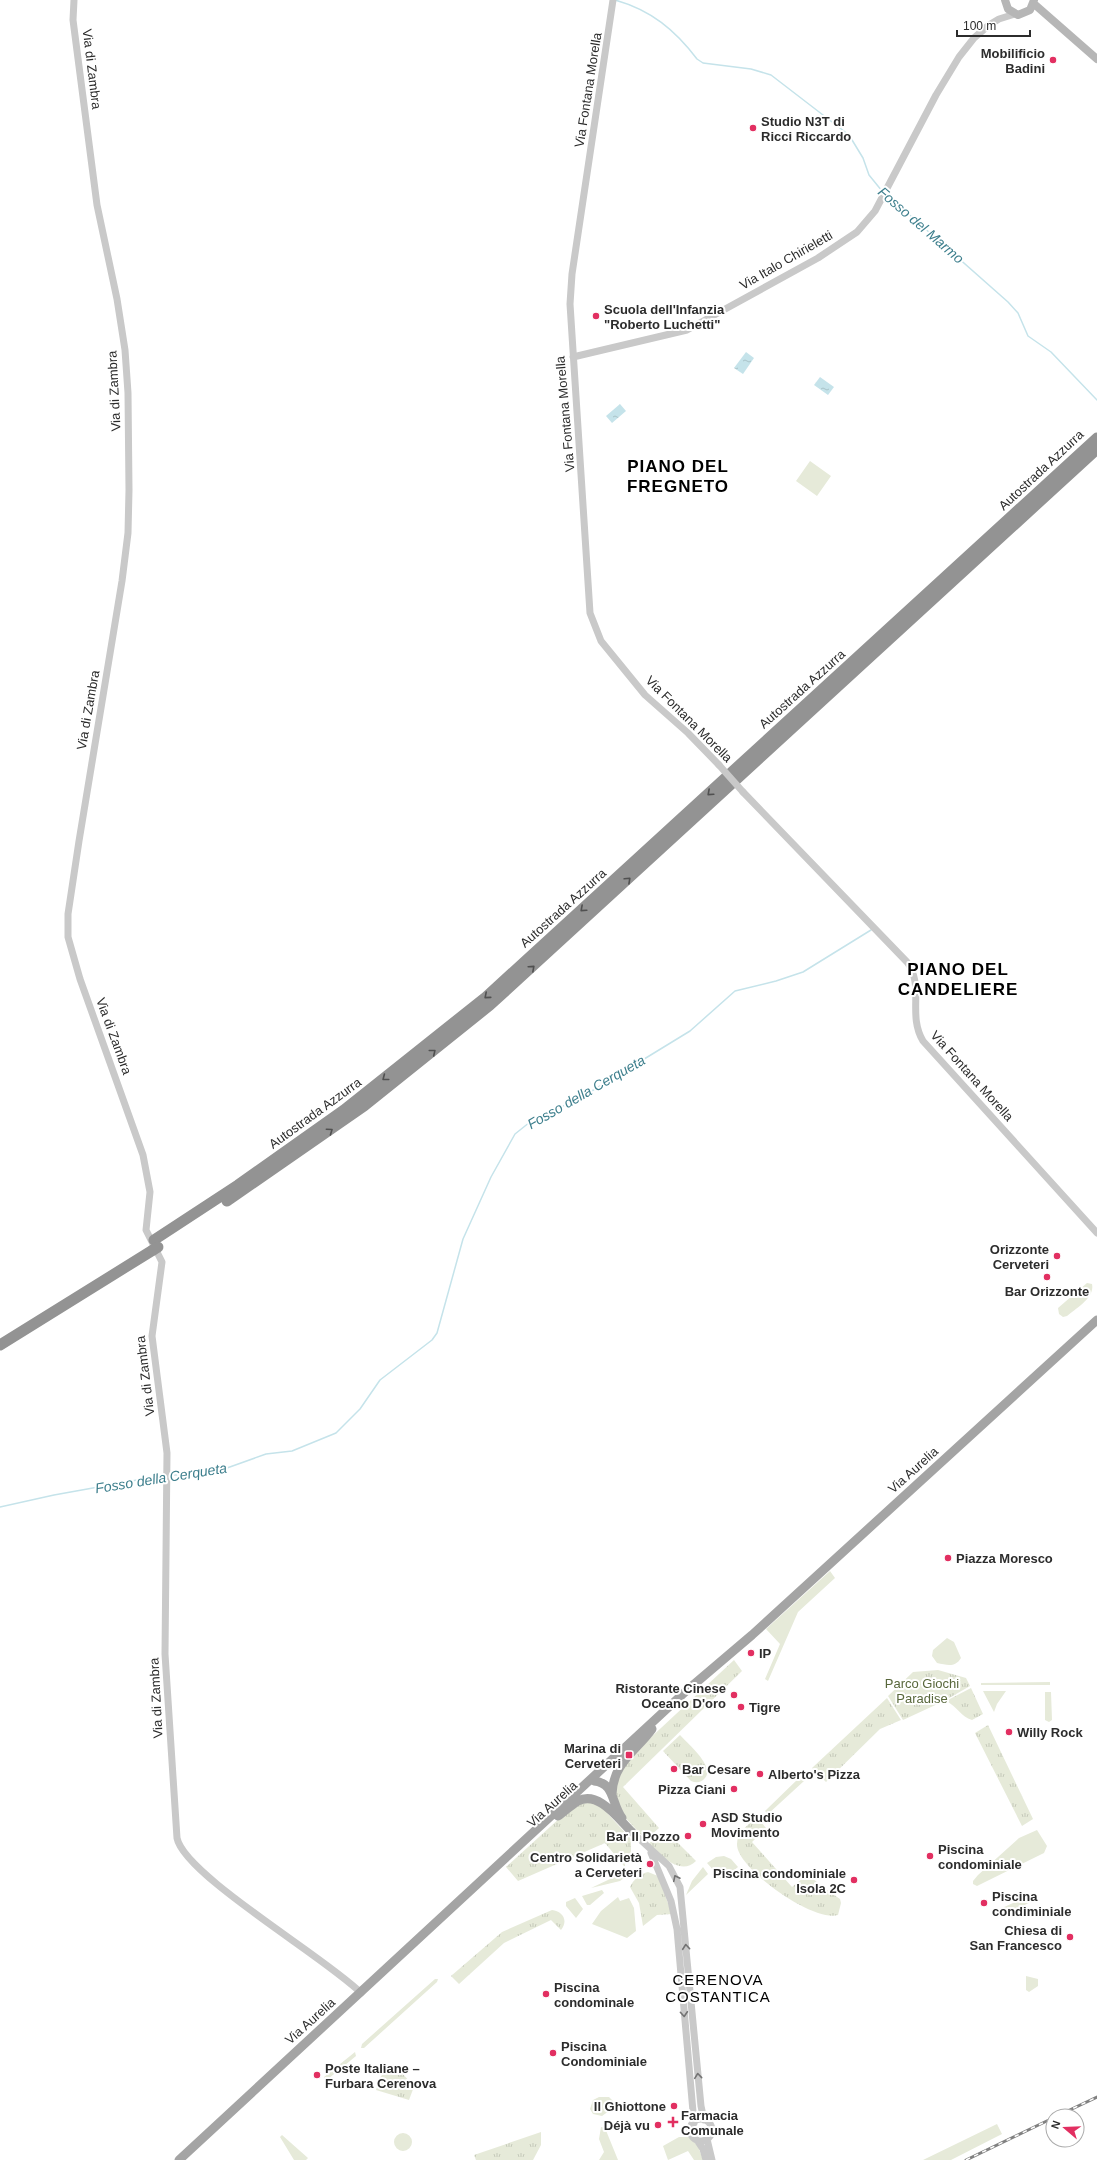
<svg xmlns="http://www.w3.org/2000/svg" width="1097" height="2160" font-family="Helvetica,sans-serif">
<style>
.grass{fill:#e6ead9}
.park{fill:url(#park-tufts)}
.water{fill:url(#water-ripples)}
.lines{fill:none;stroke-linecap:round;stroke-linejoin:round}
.stream{stroke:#c5e3ea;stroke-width:1.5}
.tertiary{stroke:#c9c9c9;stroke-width:7}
.secondary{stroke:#b6b6b6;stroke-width:8}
.primary{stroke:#a4a4a4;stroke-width:9}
.motorway{stroke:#939393;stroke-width:11}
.rail-casing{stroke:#818181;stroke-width:3}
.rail{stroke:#fff;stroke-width:1.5;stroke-dasharray:4.5;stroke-linecap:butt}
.tertiary-bridge{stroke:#c9c9c9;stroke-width:7}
.motorway-bridge{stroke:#939393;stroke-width:11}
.oneway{stroke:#505050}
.oneway2{stroke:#737373}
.poi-dot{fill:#e22f61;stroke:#fff;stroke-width:1.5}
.labels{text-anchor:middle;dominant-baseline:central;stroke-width:4;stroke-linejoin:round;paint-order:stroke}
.poi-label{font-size:13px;font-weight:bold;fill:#2c2c2c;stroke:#fff;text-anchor:start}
.street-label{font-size:13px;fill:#2c2c2c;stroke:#fff}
.park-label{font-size:13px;fill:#58673b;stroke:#fff}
.water-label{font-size:14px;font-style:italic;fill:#3c7e8c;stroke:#fff}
.quarter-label{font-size:15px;letter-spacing:1px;fill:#000;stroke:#fff}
.district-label{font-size:17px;font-weight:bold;letter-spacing:1px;fill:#000;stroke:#fff}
</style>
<defs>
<pattern id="park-tufts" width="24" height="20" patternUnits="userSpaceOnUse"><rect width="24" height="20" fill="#e6ead9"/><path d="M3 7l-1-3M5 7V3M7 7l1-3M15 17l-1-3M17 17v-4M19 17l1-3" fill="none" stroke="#c5c9ba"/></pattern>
<pattern id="water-ripples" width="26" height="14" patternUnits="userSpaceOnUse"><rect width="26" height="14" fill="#c5e3ea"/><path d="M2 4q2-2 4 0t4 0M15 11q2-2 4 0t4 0" fill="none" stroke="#a9c3c9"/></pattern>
</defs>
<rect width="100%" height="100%" fill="#fff"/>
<path class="grass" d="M810 461 831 476 817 496 796 481Z
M1087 1283 1092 1284C1095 1298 1076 1308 1067 1316L1063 1317 1059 1314 1058 1308Z
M830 1571 835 1578 798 1612 768 1681 765 1679 780 1644 766 1629Z
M947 1638 954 1642 961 1658C955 1668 947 1665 937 1663L932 1656 933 1650Z
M1050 1682V1685H981V1683Z
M983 1691H1006L997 1704 994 1712Z
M1045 1692H1051L1052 1720 1049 1722 1045 1720Z
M800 1777 804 1781 768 1814 765 1811Z
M1037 1830 1047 1846 1044 1853 977 1886 973 1884V1881L978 1875 1019 1838Z
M724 1856 731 1859 738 1867 722 1880 707 1863 716 1857Z
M703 1867 708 1874 686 1895 692 1881Z
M629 1870 631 1873 620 1881 591 1888Z
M602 1890 604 1893 590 1905H587L582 1896Z
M1031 1895 1034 1900 1006 1915 1002 1913V1908Z
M618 1897 620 1901 629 1898 634 1908 636 1931 627 1938 592 1924 601 1911Z
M575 1898 583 1909 576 1918 566 1906V1902Z
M1026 1976 1038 1979V1986L1029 1992 1026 1990Z
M435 1979H438L437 1982 364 2048H361L362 2044Z
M355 2052 356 2056 328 2079 324 2081V2077Z
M599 2097H609L613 2101 609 2111 602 2116 593 2114 590 2109 593 2100Z
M997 2124 1002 2134 951 2160H923Z
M601 2127 605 2128 618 2160H599L604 2152 599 2139Z
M394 2142a9 9 0 1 1 18 0a9 9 0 1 1-18 0Z
M282 2135 308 2158 306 2160H294L280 2137Z
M679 2137H689L698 2146 703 2160H694L688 2151 668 2160 663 2146Z"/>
<path class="park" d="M734 1660 742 1671 623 1787 659 1828 649 1837 644 1838 621 1813 615 1800 616 1781 632 1755Z
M938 1670 966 1678 970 1686 944 1701 903 1720 888 1696 913 1672Z
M971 1688 983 1714 972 1720C961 1717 957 1706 946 1701Z
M887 1698 901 1720 880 1729 826 1782 812 1768Z
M988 1725 1033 1819 1022 1826 975 1733Z
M680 1735C688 1744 715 1766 705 1778 701 1783 696 1783 691 1781L663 1751Z
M597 1802 631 1839V1857L625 1859V1866H624L605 1843 518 1881 506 1867 573 1806 577 1804Z
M757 1817 766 1828 752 1842 792 1887 808 1874 820 1885 840 1899 841 1903 838 1915C814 1923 736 1868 737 1844 737 1832 748 1825 757 1817Z
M664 1833 667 1837H672L696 1861C680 1877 660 1854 648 1844Z
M648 1872 658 1876 672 1914 657 1915 643 1926 639 1903 630 1887C633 1880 641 1873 648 1872Z
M552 1910C562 1911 569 1920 561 1930L551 1920 504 1943 459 1984 451 1976 502 1932Z
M394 2064 410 2082 415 2084 409 2100 376 2090 381 2076Z
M541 2132V2145L533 2160H476L474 2155Z"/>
<path class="water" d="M746 352 754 358 743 374 734 368Z
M820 377 834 387 828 395 814 385Z
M620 404 626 411 612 423 606 416Z"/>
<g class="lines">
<path class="stream" d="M615 0C651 10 675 30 697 59L703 63 751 69 771 75 849 135 863 158 869 175 882 191
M887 195 1008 302 1018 313 1028 336 1051 352 1097 400
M168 1475H194L227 1468 266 1454 292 1451 336 1433 360 1409 380 1380 432 1340 437 1333 463 1239 491 1177 515 1134 530 1122 582 1097 690 1031 735 991 776 981 803 972 871 930
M0 1507 54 1495 165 1475"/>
<path class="tertiary" d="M74 0 73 20 97 205 117 299 125 350 128 393 129 490 128 533 122 581 79 841 68 914V937L80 979 143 1155 150 1192 146 1230 162 1262 152 1336 167 1453 165 1654 177 1838C184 1875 328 1959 361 1993
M613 0 572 274 570 304 590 613 601 641 645 695 688 733 719 765
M573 357 687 330 818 258 857 232 875 211 936 95 959 57 974 38 989 25 999 19 1015 14
M743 792 907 962C925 986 907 1014 923 1041L1097 1233
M632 1832 669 1866 680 1887 701 2106 704 2120
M651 1853 671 1901 677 1929 694 2123
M690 2130a11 11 0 1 1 22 0a11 11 0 1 1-22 0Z
M707 2139 712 2160
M697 2140 703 2149 706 2160"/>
<path class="secondary" d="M1005 0 1008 9 1018 15 1030 10 1034 0
M1033 3 1097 59"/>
<path class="primary" d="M594 1781C615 1783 611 1803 622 1818
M612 1794C613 1763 636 1751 652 1729
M558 1816C564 1812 571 1805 578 1801 599 1790 619 1820 632 1832
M179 2160 685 1692 752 1635 1097 1320"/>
<path class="motorway" d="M227 1201 364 1106 490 1005 1097 449
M154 1240 238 1185 344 1110 486 997 1097 438
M0 1345 153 1250"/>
<g class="rail-casing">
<path id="rail" d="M1057 2116 1097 2097
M966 2160 1053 2118"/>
</g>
<use href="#rail" class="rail"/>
<path class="tertiary-bridge" d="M719 765 743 792"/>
<path class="motorway-bridge" d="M153 1250 158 1247"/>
</g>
<defs><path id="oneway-chevron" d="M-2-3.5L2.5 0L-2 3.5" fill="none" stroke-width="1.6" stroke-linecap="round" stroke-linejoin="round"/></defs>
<g class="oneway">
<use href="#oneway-chevron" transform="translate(710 793) rotate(138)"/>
<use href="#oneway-chevron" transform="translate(628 880) rotate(-43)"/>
<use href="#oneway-chevron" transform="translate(583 909) rotate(138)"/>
<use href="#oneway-chevron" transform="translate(532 968) rotate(-42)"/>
<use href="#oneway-chevron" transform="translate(487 996) rotate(139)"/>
<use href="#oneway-chevron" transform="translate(433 1052) rotate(-39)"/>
<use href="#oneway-chevron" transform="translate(385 1078) rotate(142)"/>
<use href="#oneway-chevron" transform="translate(330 1131) rotate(-35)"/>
</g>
<g class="oneway2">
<use href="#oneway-chevron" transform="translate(676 1878) rotate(-116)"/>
<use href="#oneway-chevron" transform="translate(686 1947) rotate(-95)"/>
<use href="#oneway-chevron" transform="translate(684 2014) rotate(86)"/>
<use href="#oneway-chevron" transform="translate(698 2076) rotate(-96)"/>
</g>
<g class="poi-dot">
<circle cx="1053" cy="60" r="4"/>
<circle cx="753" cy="128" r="4"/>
<circle cx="596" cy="316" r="4"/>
<circle cx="1057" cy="1256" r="4"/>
<circle cx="1047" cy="1277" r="4"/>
<circle cx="948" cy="1558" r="4"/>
<circle cx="751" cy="1653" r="4"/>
<circle cx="734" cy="1695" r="4"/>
<circle cx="741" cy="1707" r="4"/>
<circle cx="1009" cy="1732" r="4"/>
<rect x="625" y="1751" width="8" height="8" rx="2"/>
<circle cx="674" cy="1769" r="4"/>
<circle cx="760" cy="1774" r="4"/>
<circle cx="734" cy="1789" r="4"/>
<circle cx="703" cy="1824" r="4"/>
<circle cx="688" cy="1836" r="4"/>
<circle cx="930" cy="1856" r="4"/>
<circle cx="650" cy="1864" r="4"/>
<circle cx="854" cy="1880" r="4"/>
<circle cx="984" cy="1903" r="4"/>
<circle cx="1070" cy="1937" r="4"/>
<circle cx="546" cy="1994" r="4"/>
<circle cx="553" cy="2053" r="4"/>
<circle cx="317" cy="2075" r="4"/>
<circle cx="674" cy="2106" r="4"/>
<path d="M671 2116h4v4h4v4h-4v4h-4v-4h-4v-4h4z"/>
<circle cx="658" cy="2125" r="4"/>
</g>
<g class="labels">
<g class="poi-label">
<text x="1045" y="53" text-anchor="end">Mobilificio<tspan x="1045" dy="15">Badini</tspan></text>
<text x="761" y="121">Studio N3T di<tspan x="761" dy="15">Ricci Riccardo</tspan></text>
<text x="604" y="309">Scuola dell'Infanzia<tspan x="604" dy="15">"Roberto Luchetti"</tspan></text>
<text x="1049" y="1249" text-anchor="end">Orizzonte<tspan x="1049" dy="15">Cerveteri</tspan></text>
<text x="1047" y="1291" text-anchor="middle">Bar Orizzonte</text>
<text x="956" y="1558">Piazza Moresco</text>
<text x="759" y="1653">IP</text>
<text x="726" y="1688" text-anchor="end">Ristorante Cinese<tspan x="726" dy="15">Oceano D'oro</tspan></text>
<text x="749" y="1707">Tigre</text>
<text x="1017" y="1732">Willy Rock</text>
<text x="621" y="1748" text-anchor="end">Marina di<tspan x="621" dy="15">Cerveteri</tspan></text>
<text x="682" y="1769">Bar Cesare</text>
<text x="768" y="1774">Alberto's Pizza</text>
<text x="726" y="1789" text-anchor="end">Pizza Ciani</text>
<text x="711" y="1817">ASD Studio<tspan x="711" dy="15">Movimento</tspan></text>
<text x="680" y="1836" text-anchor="end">Bar Il Pozzo</text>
<text x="938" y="1849">Piscina<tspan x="938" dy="15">condominiale</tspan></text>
<text x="642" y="1857" text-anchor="end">Centro Solidarietà<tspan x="642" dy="15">a Cerveteri</tspan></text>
<text x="846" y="1873" text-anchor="end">Piscina condominiale<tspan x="846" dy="15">Isola 2C</tspan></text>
<text x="992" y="1896">Piscina<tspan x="992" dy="15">condiminiale</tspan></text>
<text x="1062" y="1930" text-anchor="end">Chiesa di<tspan x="1062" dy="15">San Francesco</tspan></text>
<text x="554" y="1987">Piscina<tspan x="554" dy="15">condominale</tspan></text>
<text x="561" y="2046">Piscina<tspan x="561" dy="15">Condominiale</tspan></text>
<text x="325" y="2068">Poste Italiane –<tspan x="325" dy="15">Furbara Cerenova</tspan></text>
<text x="666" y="2106" text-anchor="end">Il Ghiottone</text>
<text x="681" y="2115">Farmacia<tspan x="681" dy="15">Comunale</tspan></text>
<text x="650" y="2125" text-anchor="end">Déjà vu</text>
</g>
<g class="street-label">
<text transform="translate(92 69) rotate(83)">Via di Zambra</text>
<text transform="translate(588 90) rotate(-81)">Via Fontana Morella</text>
<text transform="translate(786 260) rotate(-30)">Via Italo Chirieletti</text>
<text transform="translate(114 391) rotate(-93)">Via di Zambra</text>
<text transform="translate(565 414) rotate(-95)">Via Fontana Morella</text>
<text transform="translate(1041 470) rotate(-43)">Autostrada Azzurra</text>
<text transform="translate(802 689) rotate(-42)">Autostrada Azzurra</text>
<text transform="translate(88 710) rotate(-80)">Via di Zambra</text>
<text transform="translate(689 719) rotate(45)">Via Fontana Morella</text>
<text transform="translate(563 908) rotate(-42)">Autostrada Azzurra</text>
<text transform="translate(114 1036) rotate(70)">Via di Zambra</text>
<text transform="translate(972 1076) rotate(48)">Via Fontana Morella</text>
<text transform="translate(315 1113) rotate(-36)">Autostrada Azzurra</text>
<text transform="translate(145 1376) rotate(-97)">Via di Zambra</text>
<text transform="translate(913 1470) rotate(-42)">Via Aurelia</text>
<text transform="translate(156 1698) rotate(-93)">Via di Zambra</text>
<text transform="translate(552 1804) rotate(-42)">Via Aurelia</text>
<text transform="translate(310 2021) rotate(-42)">Via Aurelia</text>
</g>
<g class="park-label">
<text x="922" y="1683">Parco Giochi<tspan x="922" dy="15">Paradise</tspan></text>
</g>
<g class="water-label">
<text transform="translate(921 225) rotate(41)">Fosso del Marmo</text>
<text transform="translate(586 1092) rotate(-30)">Fosso della Cerqueta</text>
<text transform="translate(161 1478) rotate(-9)">Fosso della Cerqueta</text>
</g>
<g class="quarter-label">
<text x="718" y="1979">CERENOVA<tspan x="718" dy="17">COSTANTICA</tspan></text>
</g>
<g class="district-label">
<text x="678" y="466">PIANO DEL<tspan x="678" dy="20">FREGNETO</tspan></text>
<text x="958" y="969">PIANO DEL<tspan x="958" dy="20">CANDELIERE</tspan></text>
</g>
</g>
<g transform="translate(1065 2128) rotate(289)"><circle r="19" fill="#ffffff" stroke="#ababab"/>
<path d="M0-3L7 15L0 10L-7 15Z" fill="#e22f61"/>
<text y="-6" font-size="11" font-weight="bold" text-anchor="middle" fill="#2c2c2c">N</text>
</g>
<path d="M957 30v6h73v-6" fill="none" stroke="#2c2c2c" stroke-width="2"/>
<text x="963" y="30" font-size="12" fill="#2c2c2c" stroke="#ffffff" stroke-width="3" paint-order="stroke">100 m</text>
</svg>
